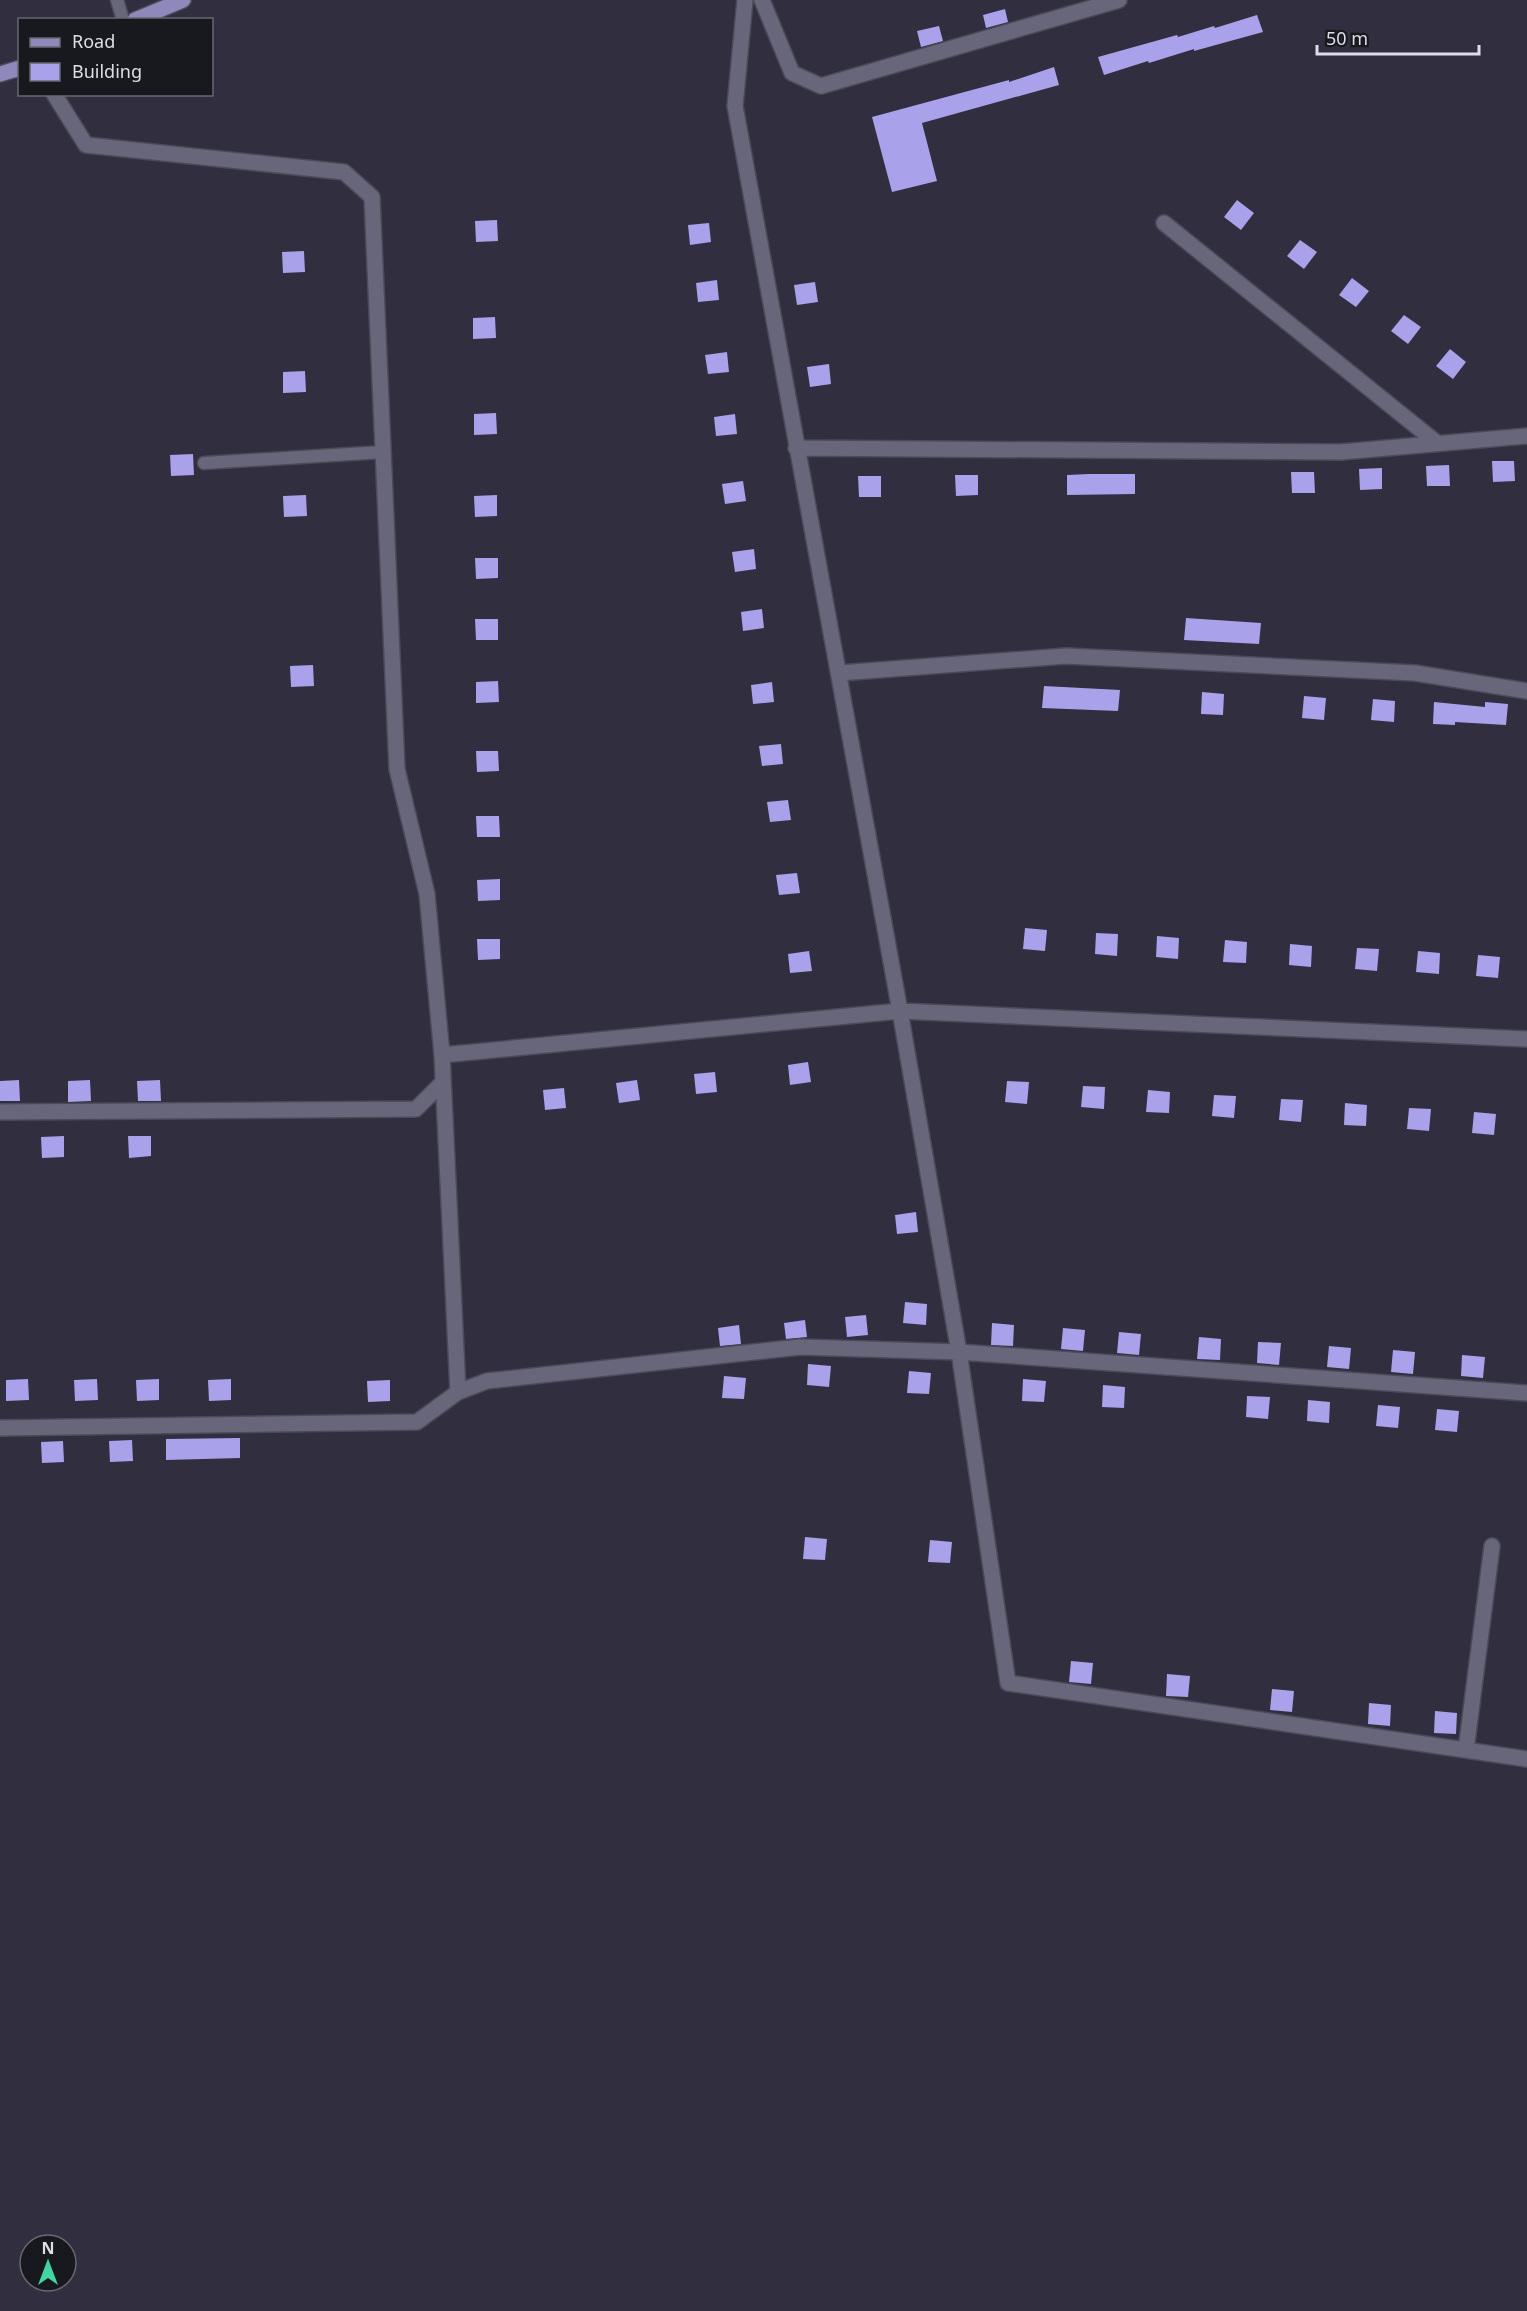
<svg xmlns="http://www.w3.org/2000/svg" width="1527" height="2311" font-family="'Noto Sans',sans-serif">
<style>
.building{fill:#a9a1ea}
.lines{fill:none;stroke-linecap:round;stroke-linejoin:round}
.lane-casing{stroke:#4b4a59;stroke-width:15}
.street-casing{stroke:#4b4a59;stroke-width:18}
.primary-casing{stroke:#4b4a59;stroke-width:18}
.lane{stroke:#68667a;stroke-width:12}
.street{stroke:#68667a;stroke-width:15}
.primary{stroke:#8e89ba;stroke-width:15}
</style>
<rect width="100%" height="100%" fill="#302e3f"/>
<path class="building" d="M1005 9 1008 22 986 28 983 15Z
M1257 15 1263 32 1194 51V49L1149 63 1148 61 1104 75 1098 57 1177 35 1178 37 1214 26 1215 28Z
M939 26 943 41 921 47 917 31Z
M1054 67 1059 85 922 123 937 181 892 192 872 117 1009 80V82Z
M1237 200 1254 213 1241 230 1224 217Z
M497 220 498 241 476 242 475 221Z
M709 223 711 242 690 245 688 225Z
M1300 240 1317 252 1304 269 1287 256Z
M304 251 305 272 283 273 282 252Z
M1352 278 1369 291 1356 307 1339 295Z
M717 280 719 300 698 302 696 283Z
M815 282 818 302 797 305 794 285Z
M1404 315 1421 327 1408 344 1391 331Z
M495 317 496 338 473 339V318Z
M1450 349 1466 362 1453 379 1436 366Z
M727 352 729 372 708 374 705 355Z
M829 364 831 384 810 387 807 367Z
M305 371 306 392 283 393V372Z
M496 413 497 434 474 435V414Z
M735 414 737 434 716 436 714 417Z
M193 454 194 475 171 476 170 455Z
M1492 461H1514L1515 481 1493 482Z
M1449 465 1450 486H1427L1426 466Z
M1382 468V489L1360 490 1359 469Z
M1291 472H1314L1315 493H1292Z
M1089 474H1135V494L1067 495V475Z
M955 475H978V495L956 496Z
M858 476H881V497H859Z
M743 481 746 501 725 504 722 484Z
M306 495 307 516 284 517 283 496Z
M497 495V516L475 517 474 496Z
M754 549 756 569 735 572 732 552Z
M475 558H498V578L476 579Z
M762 609 764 628 743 631 741 612Z
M1186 618 1261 623 1259 644 1184 640Z
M475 619H498V640H476Z
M313 665 314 686 291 687 290 666Z
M498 681 499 702 476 703V682Z
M772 682 774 702 753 704 751 685Z
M1044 686 1120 690 1118 711 1042 708Z
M1202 692 1224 694 1223 715 1201 714Z
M1304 696 1326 698 1324 720 1302 718Z
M1373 699 1395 701 1394 722 1371 720Z
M1434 702 1485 707V702L1508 704 1506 725 1455 722V725L1433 724Z
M781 744 783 764 762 766 759 746Z
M476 751H498L499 771 477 772Z
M788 800 791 820 770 822 767 802Z
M476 816H499L500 837H477Z
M797 873 800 893 779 895 776 875Z
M500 879V900L478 901 477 880Z
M1025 928 1047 930 1045 951 1023 949Z
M1096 933 1118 934 1117 956 1095 954Z
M1157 936 1179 938 1178 959 1156 957Z
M477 939H500V959L478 960Z
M1225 940 1247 942 1246 963 1223 962Z
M1290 944 1312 946 1311 967 1289 965Z
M1357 948 1379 949 1377 971 1355 969Z
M809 951 812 971 790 973 788 954Z
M1418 951 1440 953 1439 974 1416 972Z
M1478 955 1500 957 1498 978 1476 976Z
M808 1062 811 1082 790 1085 788 1065Z
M715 1072 717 1092 696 1094 694 1074Z
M19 1080 20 1101H0V1081Z
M90 1080 91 1101 68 1102V1081Z
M160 1080 161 1101H138L137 1081Z
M637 1080 640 1100 619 1103 616 1083Z
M1007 1081 1029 1082 1027 1104 1005 1102Z
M1083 1086 1105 1087 1104 1109 1081 1107Z
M564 1088 566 1108 545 1110 543 1090Z
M1148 1090 1170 1092 1169 1113 1146 1112Z
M1214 1095 1236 1096 1234 1118 1212 1116Z
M1281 1099 1303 1100 1301 1122 1279 1120Z
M1345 1103 1367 1105 1366 1126 1344 1125Z
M1409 1108 1431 1109 1429 1131 1407 1129Z
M1474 1112 1496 1114 1494 1135 1472 1133Z
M64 1136V1157L42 1158 41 1137Z
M128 1136H151V1156L129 1158Z
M916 1212 918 1232 897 1234 895 1215Z
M905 1302 927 1304 926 1325 903 1323Z
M866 1315 868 1335 847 1337 845 1317Z
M805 1320 807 1337 786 1339 784 1323Z
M992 1323 1014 1325 1013 1346 991 1345Z
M739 1325 741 1344 720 1346 718 1328Z
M1063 1328 1085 1330 1083 1351 1061 1349Z
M1119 1332 1141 1334 1139 1355 1117 1353Z
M1199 1337 1221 1339 1220 1360 1197 1359Z
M1258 1342 1281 1343 1279 1365 1257 1363Z
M1329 1346 1351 1348 1349 1369 1327 1367Z
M1393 1350 1415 1352 1413 1374 1391 1372Z
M1462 1355 1485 1357 1483 1378 1461 1376Z
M808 1364 831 1366 829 1387 807 1385Z
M909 1371 931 1373 929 1394 907 1393Z
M724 1376 746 1378 744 1399 722 1398Z
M28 1379 29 1400 6 1401V1380Z
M97 1379 98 1400 75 1401 74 1380Z
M159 1379V1400L137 1401 136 1380Z
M231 1379V1400L209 1401 208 1380Z
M1023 1379 1046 1381 1044 1402 1022 1401Z
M390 1380V1401L368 1402 367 1381Z
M1103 1385 1125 1387 1124 1408 1102 1407Z
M1247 1396 1270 1397 1268 1419 1246 1417Z
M1308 1400 1330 1402 1329 1423 1307 1421Z
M1378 1405 1400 1407 1398 1428 1376 1426Z
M1437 1409 1459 1411 1457 1432 1435 1430Z
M240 1438V1458L166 1460V1439Z
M132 1440 133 1461 110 1462 109 1441Z
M63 1441 64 1462 42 1463 41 1442Z
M805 1537 827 1539 825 1560 803 1559Z
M930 1540 952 1542 950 1563 928 1562Z
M1071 1661 1093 1663 1091 1684 1069 1682Z
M1167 1674 1190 1676 1188 1697 1166 1696Z
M1272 1689 1294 1691 1292 1712 1270 1710Z
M1369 1703 1391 1705 1390 1726 1368 1724Z
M1435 1711 1457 1713 1456 1734 1434 1733Z"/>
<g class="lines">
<g class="lane-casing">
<path id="lane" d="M117 0 123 20
M204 463 383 452"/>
</g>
<g class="street-casing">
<path id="street" d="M745 0 735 106 900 1011 959 1352 1008 1683 1527 1759
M762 0 792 73 821 86 1119 0
M54 94 86 145 344 172 372 197 397 769 427 894 442 1055 458 1392
M1164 223 1437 443
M796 448 1341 452 1527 436
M839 673 1066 656 1415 673 1527 691
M442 1055 900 1011 1527 1039
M0 1112 416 1109 442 1083
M0 1428 417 1422 458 1392 487 1381 800 1347 959 1352 1527 1393
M1466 1750 1492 1546"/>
</g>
<g class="primary-casing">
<path id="primary" d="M135 20 183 0
M0 74 20 68"/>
</g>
<use href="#lane" class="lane"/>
<use href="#street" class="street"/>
<use href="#primary" class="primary"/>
</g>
<rect x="18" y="18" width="195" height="78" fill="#18181f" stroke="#676770" stroke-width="1.5"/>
<rect x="30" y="38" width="30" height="9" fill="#8e89ba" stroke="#676770" stroke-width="1.5"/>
<text x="72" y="48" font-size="18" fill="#dedee9">Road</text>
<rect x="30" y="63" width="30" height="18" fill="#a9a1ea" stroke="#676770" stroke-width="1.5"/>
<text x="72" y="78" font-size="18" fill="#dedee9">Building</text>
<g transform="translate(48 2263)"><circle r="28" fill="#18181f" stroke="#676770" stroke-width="1.5"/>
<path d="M0-4.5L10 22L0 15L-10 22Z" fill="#42d4a1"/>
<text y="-9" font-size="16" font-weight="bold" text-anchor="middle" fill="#dedee9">N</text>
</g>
<path d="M1317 45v9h162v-9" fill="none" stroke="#dedee9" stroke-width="3"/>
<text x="1326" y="45" font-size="18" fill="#dedee9" stroke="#18181f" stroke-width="4.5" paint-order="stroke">50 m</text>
</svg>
